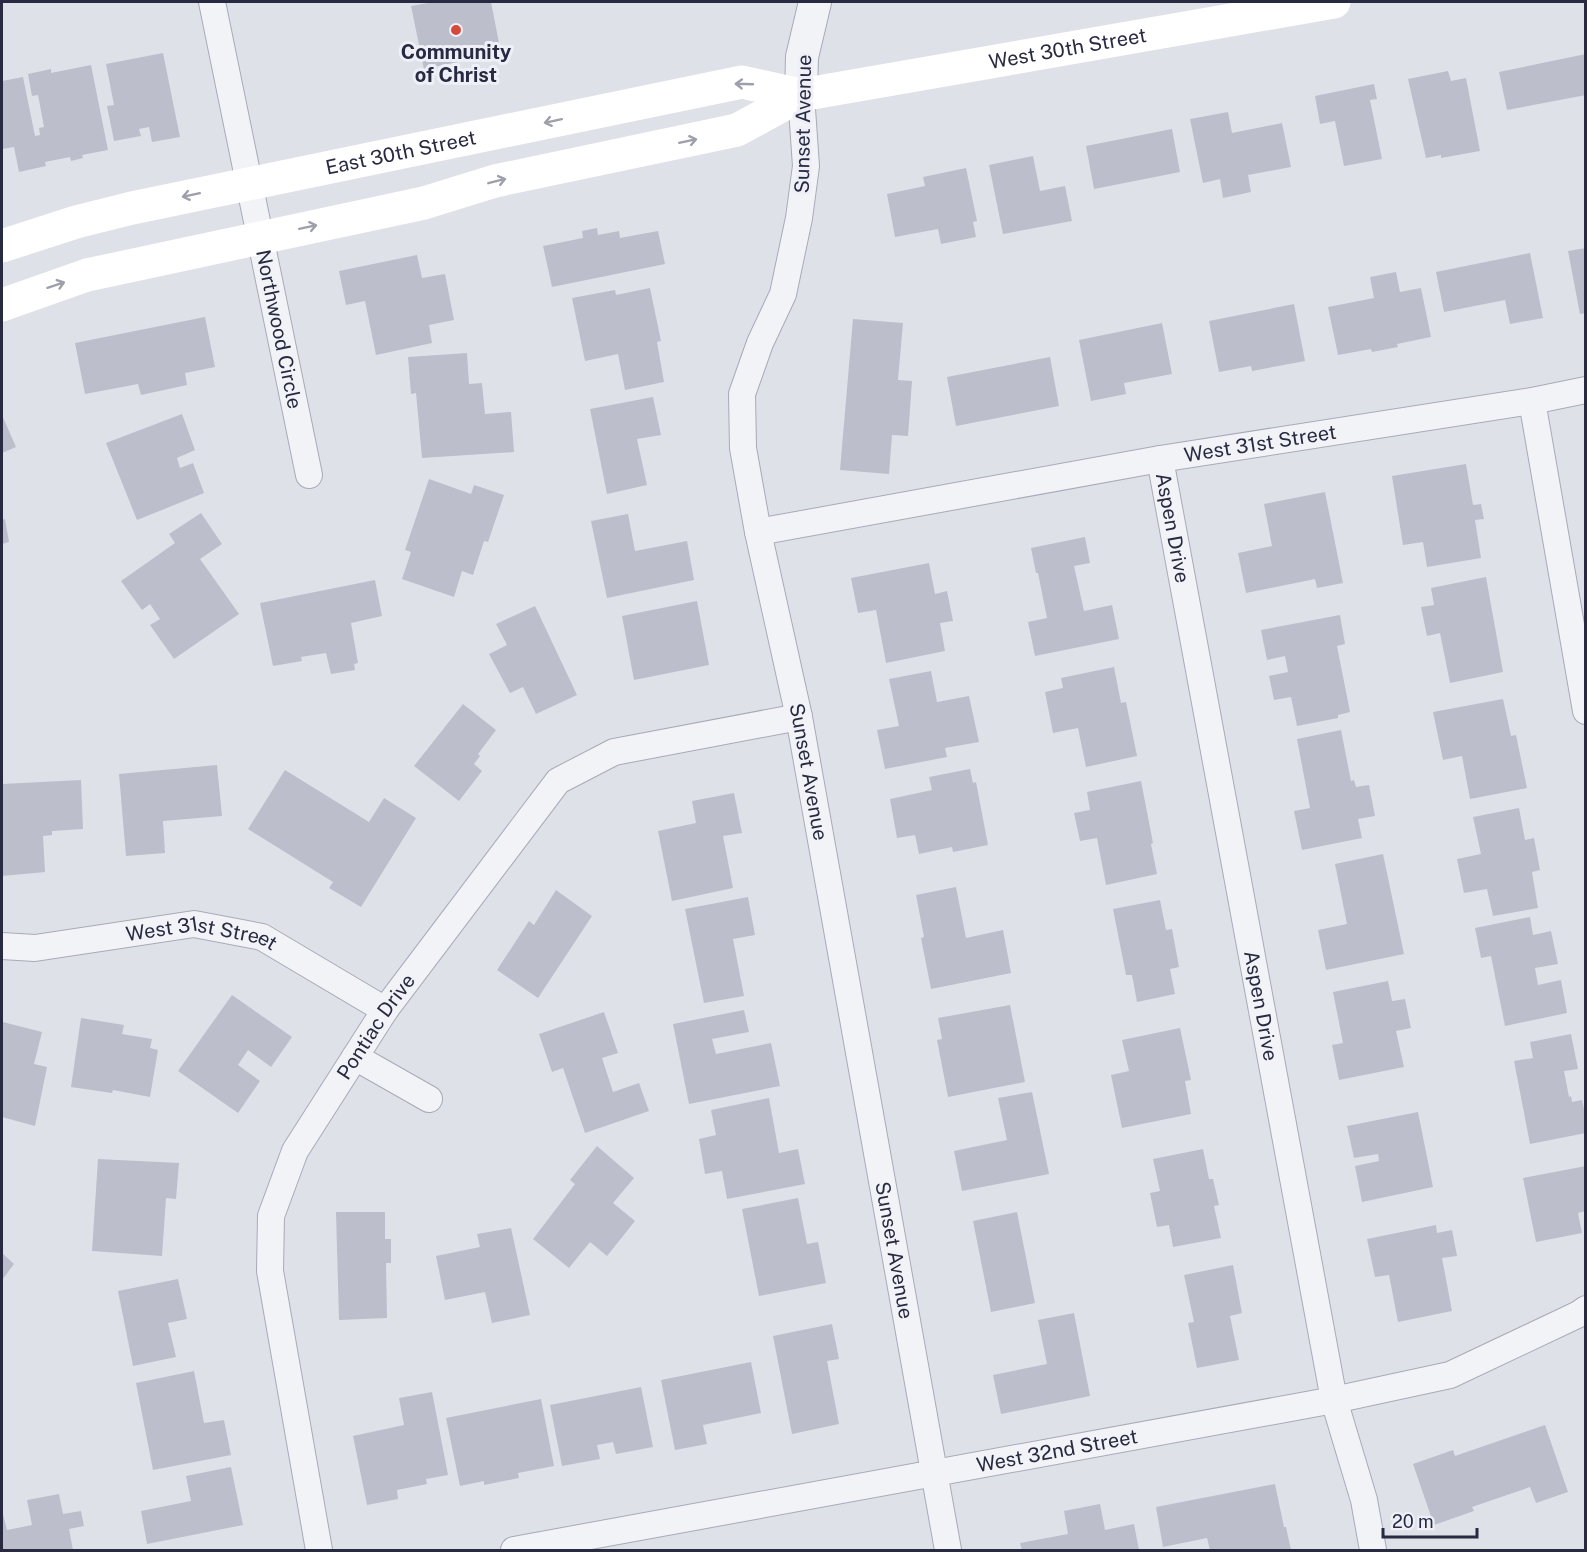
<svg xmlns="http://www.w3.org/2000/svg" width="1587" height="1552" font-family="'Public Sans',sans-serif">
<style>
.building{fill:#bcbecc}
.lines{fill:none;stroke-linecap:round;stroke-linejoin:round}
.minor-casing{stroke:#a8aab7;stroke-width:28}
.tertiary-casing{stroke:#a8aab7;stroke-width:34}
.minor{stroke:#f2f3f7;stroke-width:26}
.tertiary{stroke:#f2f3f7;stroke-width:32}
.secondary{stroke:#fff;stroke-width:33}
.oneway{stroke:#9e9faa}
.poi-dot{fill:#d64a3c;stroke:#eff0f7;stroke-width:2}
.labels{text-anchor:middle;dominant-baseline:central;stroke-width:6;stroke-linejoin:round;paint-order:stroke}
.street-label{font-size:20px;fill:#272a41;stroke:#eff0f7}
.poi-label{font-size:20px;font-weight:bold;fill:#272a41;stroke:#eff0f7}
</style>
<rect width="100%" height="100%" fill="#dfe1e9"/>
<path class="building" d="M434 2H491L501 53 424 69 411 6Z
M163 53 180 137 152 142 149 127 139 129 141 136 114 141 107 106 114 105 106 64Z
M1586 54V95L1507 110 1499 72Z
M91 65 108 150 82 155 83 158 71 161 70 157 45 162 46 166 19 172 14 147 2 149V81L23 77 35 136 40 135 39 128 44 127 38 95 32 96 28 74 51 69V73Z
M1448 71 1451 81 1466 78 1480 151 1441 158V155L1426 158 1408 79Z
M1374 84 1377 99 1370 100 1382 159 1344 166 1335 121 1320 124 1315 96Z
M1228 112 1232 133 1282 123 1291 167 1248 175 1251 192 1223 198 1220 179 1203 183 1190 119Z
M1172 129 1180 172 1094 189 1086 146Z
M1033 156 1040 191 1065 186 1072 221 1003 234 989 165Z
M966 168 977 221 973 222 976 237 941 244 938 229 895 237 887 194 925 186 923 177Z
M597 228 598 235 619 231 620 238 658 231 665 264 552 287 543 246 583 238 582 231Z
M1586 248V313L1580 314 1568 251Z
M1530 253 1543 318 1510 324 1505 300 1444 312 1436 272Z
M417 255 422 278 445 274 454 320 429 325 432 343 376 355 365 301 346 305 339 271Z
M1396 272 1400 292 1421 288 1431 337 1397 344 1398 347 1372 352 1371 349 1338 355 1328 307 1374 298 1370 277Z
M650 288 661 341 657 342 664 382 625 390 618 354 585 361 572 298 615 290 616 295Z
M1294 304 1305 361 1252 371 1251 366 1219 372 1209 321Z
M205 317 215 367 185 373 187 385 141 395 138 384 85 394 75 343Z
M853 319 903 323 898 380 912 381 908 436 892 435 889 474 840 470Z
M1162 323 1172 374 1124 383 1126 394 1091 401 1079 340Z
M467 353 469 384 482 383 485 414 511 412 514 452 422 458 416 393 411 394 408 357Z
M1050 357 1059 406 956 426 947 377Z
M653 397 661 435 637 439 647 485 607 494 590 409Z
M182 414 195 450 177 458 180 468 193 463 204 493 137 520 106 443Z
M2 415 16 447 2 453Z
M1466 464 1473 505 1481 504 1484 519 1475 520 1481 558 1427 567 1423 542 1403 545 1392 476Z
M429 479 471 494 474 485 504 495 488 542 484 541 473 575 462 571 454 597 402 579 411 552 405 550Z
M1325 492 1343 583 1317 588 1315 579 1246 593 1238 553 1272 546 1264 504Z
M201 513 222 544 200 559 239 614 174 659 150 625 160 619 150 604 142 610 121 581 175 543 169 534Z
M628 514 635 551 687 541 694 580 607 598 591 521Z
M5 519 9 542 2 544V520Z
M1085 537 1090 563 1074 566 1084 611 1112 605 1119 639 1035 656 1028 622 1047 618 1038 573H1036L1031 548Z
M929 563 935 594 947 591 953 621 940 623 945 651 886 663 876 610 858 613 851 578Z
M1486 577 1503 672 1450 683 1440 633 1427 636 1421 607 1434 605 1431 588Z
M375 580 382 616 351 623 358 663 354 664 355 670 331 674 326 653 301 657 302 661 273 666 260 603Z
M697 601 709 665 634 680 622 616Z
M535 606 577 695 536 714 523 687 510 693 489 654 507 645 496 624Z
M1340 615 1345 644 1337 646 1350 712 1338 715V718L1297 726 1291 697 1274 700 1269 676 1288 672 1285 656 1267 660 1261 630Z
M1114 667 1121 703 1126 702 1137 756 1086 767 1078 728 1053 733 1045 692 1063 688 1061 678Z
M931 671 937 702 969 696 979 742 945 748 947 757 885 769 877 730 899 726 889 679Z
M1503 699 1511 736 1516 735 1527 788 1470 799 1462 756 1443 760 1433 712Z
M463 704 496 730 478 754 480 756 474 764 482 771 459 801 414 766Z
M1341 730 1351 781 1354 780 1356 787 1369 785 1375 816 1358 819 1362 838 1302 850 1294 811 1310 808 1297 739Z
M217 765 222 816 163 821 165 853 126 856 119 774Z
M970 769 973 783 976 782 988 845 953 852 952 847 919 854 915 835 897 838 890 799 932 790 929 777Z
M285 770 369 822 384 798 416 818 361 907 329 888 333 882 248 829Z
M81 780 83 829 52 831V835L43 836 45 872 2 876V784Z
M1141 781 1153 843 1151 844 1157 874 1106 885 1097 838 1080 841 1074 813 1090 810 1087 792Z
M734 793 742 833 723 836 733 888 672 901 658 831 696 823 692 801Z
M1519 808 1525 840 1534 838 1540 870 1532 872 1538 908 1493 916 1487 889 1464 893 1457 859 1481 854 1473 817Z
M1383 854 1404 954 1326 970 1318 930 1347 924 1335 864Z
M956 887 966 938 1003 930 1011 973 931 989 921 938 924 937 916 895Z
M556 890 592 916 538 998 497 970 529 921 534 925Z
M748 897 755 935 733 939 744 996 704 1003 685 909Z
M1160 900 1166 930 1172 929 1179 967 1170 969 1175 994 1137 1002 1132 975H1126L1113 909Z
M1530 917 1533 935 1551 931 1558 964 1535 968 1538 985 1561 980 1567 1013 1505 1026 1491 956 1481 958 1475 928Z
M1388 981 1392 1001 1405 999 1411 1028 1396 1031 1404 1067 1339 1080 1332 1045 1343 1043 1333 992Z
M232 995 292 1037 271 1067 248 1050 238 1065 260 1081 238 1113 178 1071Z
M1010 1005 1025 1082 948 1097 937 1040 942 1039 938 1018Z
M744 1010 749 1032 712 1039 716 1054 771 1043 780 1086 689 1104 673 1024Z
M604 1012 618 1053 602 1058 613 1092 639 1083 649 1111 585 1133 563 1068 552 1072 539 1034Z
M81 1018 124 1025 122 1034 152 1039 150 1048 158 1050 150 1097 113 1090 112 1093 71 1087Z
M3 1022 42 1032 34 1064 47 1067 35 1126 2 1117V1029Z
M1180 1028 1191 1080 1185 1081 1191 1114 1122 1128 1111 1075 1129 1071 1122 1040Z
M1571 1034 1578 1069 1564 1071 1569 1097 1571 1096 1572 1102 1582 1100 1586 1118V1133L1530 1144 1514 1061 1533 1058 1530 1042Z
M1032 1092 1049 1174 962 1191 954 1151 1007 1140 998 1098Z
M769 1098 779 1153 798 1149 805 1184 727 1199 722 1171 705 1174 699 1139 716 1135 711 1110Z
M1418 1112 1433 1187 1362 1202 1355 1166 1379 1161 1378 1154 1354 1158 1347 1126Z
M597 1146 634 1178 613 1203 635 1221 607 1256 590 1242 569 1268 533 1239 575 1184 570 1180Z
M1203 1149 1209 1179H1213L1219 1205 1214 1206 1221 1238 1173 1247 1169 1225 1157 1227 1150 1193 1160 1191 1153 1159Z
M98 1159 179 1163 176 1199 166 1198 162 1256 92 1251Z
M1586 1166V1211L1578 1213 1582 1233 1536 1242 1523 1178Z
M798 1198 807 1244 818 1242 826 1283 759 1296 742 1209Z
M336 1212H385V1239H391V1263H386L387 1318 339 1320Z
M1017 1212 1035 1303 991 1312 973 1221Z
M1436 1225 1437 1233 1452 1230 1457 1256 1442 1258 1452 1311 1398 1322 1389 1275 1375 1277 1367 1239Z
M511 1228 530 1315 492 1323 485 1292 445 1300 436 1256 480 1247 477 1234Z
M2 1253 14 1264 2 1280Z
M1233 1265 1242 1313 1230 1316 1239 1360 1197 1368 1188 1323 1194 1322 1184 1275Z
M178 1279 187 1319 168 1323 176 1357 133 1366 118 1291Z
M1074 1313 1090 1396 1001 1414 993 1375 1047 1364 1038 1320Z
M832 1324 839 1359 827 1361 839 1424 792 1434 773 1336Z
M751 1362 761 1413 703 1425 707 1444 675 1450 661 1380Z
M194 1371 204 1423 224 1420 231 1455 153 1470 136 1383Z
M641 1387 653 1447 616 1454 613 1442 597 1445 600 1459 562 1466 550 1405Z
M432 1392 448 1475 426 1479 427 1484 397 1490 398 1499 367 1505 353 1436 404 1425 399 1398Z
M541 1399 554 1466 518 1473 519 1478 484 1485V1481L460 1486 446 1418Z
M1545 1425 1568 1492 1536 1503 1530 1487 1472 1507 1474 1511 1434 1525 1413 1464 1453 1450 1455 1456Z
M231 1467 243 1525 147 1544 141 1511 191 1501 186 1476Z
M1275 1484 1284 1527H1286L1291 1550H1210L1207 1538 1163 1547 1156 1507Z
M59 1494 63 1514 81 1511 84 1526 69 1529 73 1550H2V1510L7 1530 32 1525 27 1500Z
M1100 1504 1105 1530 1134 1524 1139 1550H1022L1020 1543 1068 1534 1064 1511Z"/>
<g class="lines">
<g class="minor-casing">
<g id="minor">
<path id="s1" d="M212 2 309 475"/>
<path id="s2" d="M801 95 806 166 799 218 783 294 760 343 742 394 743 448 758 532 799 717 948 1550"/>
<path d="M1532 401 1586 711"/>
<path id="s3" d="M1160 459 1334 1400 1364 1500 1373 1550"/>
<path id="s4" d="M758 532 1160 459 1532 401 1586 390"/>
<path id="s5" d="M2 946 35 948 194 924 262 937 385 1010"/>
<path d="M355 1057 429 1099"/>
<path id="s6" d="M319 1550 270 1271 271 1216 295 1151 385 1010 558 781 614 752 799 717"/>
<path id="s7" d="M514 1550 1334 1400 1450 1375 1579 1314 1586 1309"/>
</g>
</g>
<g class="tertiary-casing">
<path id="tertiary" d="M801 95 802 57 815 2"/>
</g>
<use href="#minor" class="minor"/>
<use href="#tertiary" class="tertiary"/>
<g class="secondary">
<path id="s8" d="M2 246 76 222 132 208 742 82 801 95"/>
<path id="s9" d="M2 305 87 275 424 203 495 181 737 130 801 95 1334 2"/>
</g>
</g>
<defs><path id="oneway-shaft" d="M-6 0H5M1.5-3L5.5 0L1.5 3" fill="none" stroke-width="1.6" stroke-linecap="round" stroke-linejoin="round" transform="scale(1.5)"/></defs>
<g class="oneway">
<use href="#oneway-shaft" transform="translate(744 84) rotate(-178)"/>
<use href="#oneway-shaft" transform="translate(553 121) rotate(168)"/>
<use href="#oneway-shaft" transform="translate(688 141) rotate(-12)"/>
<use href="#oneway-shaft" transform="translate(497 181) rotate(-14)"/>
<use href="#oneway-shaft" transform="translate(191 195) rotate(168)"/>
<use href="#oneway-shaft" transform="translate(308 227) rotate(-12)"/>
<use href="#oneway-shaft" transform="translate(56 285) rotate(-18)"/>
</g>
<circle class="poi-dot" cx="456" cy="30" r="6"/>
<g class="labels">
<g class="street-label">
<text stroke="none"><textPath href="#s9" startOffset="1100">West 30th Street</textPath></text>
<text transform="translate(803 124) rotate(-89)">Sunset Avenue</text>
<text stroke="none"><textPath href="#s8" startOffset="410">East 30th Street</textPath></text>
<text stroke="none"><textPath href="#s1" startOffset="334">Northwood Circle</textPath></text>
<text stroke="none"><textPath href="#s4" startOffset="510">West 31st Street</textPath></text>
<text stroke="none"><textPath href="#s3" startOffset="70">Aspen Drive</textPath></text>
<text stroke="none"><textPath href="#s2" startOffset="694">Sunset Avenue</textPath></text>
<text stroke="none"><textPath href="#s5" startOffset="202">West 31st Street</textPath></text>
<text stroke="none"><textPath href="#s3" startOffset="556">Aspen Drive</textPath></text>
<text stroke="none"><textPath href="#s6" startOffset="556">Pontiac Drive</textPath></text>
<text stroke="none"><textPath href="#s2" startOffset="1180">Sunset Avenue</textPath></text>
<text stroke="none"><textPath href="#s7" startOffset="552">West 32nd Street</textPath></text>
</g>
<g class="poi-label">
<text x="456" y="52">Community<tspan x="456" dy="23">of Christ</tspan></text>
</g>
</g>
<rect width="1587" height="1552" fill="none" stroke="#272a41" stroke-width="6"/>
<path d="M1383 1528v9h94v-9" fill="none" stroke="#272a41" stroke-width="3"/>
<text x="1392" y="1528" font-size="18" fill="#272a41" stroke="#eff0f7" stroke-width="4.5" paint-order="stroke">20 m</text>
</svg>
